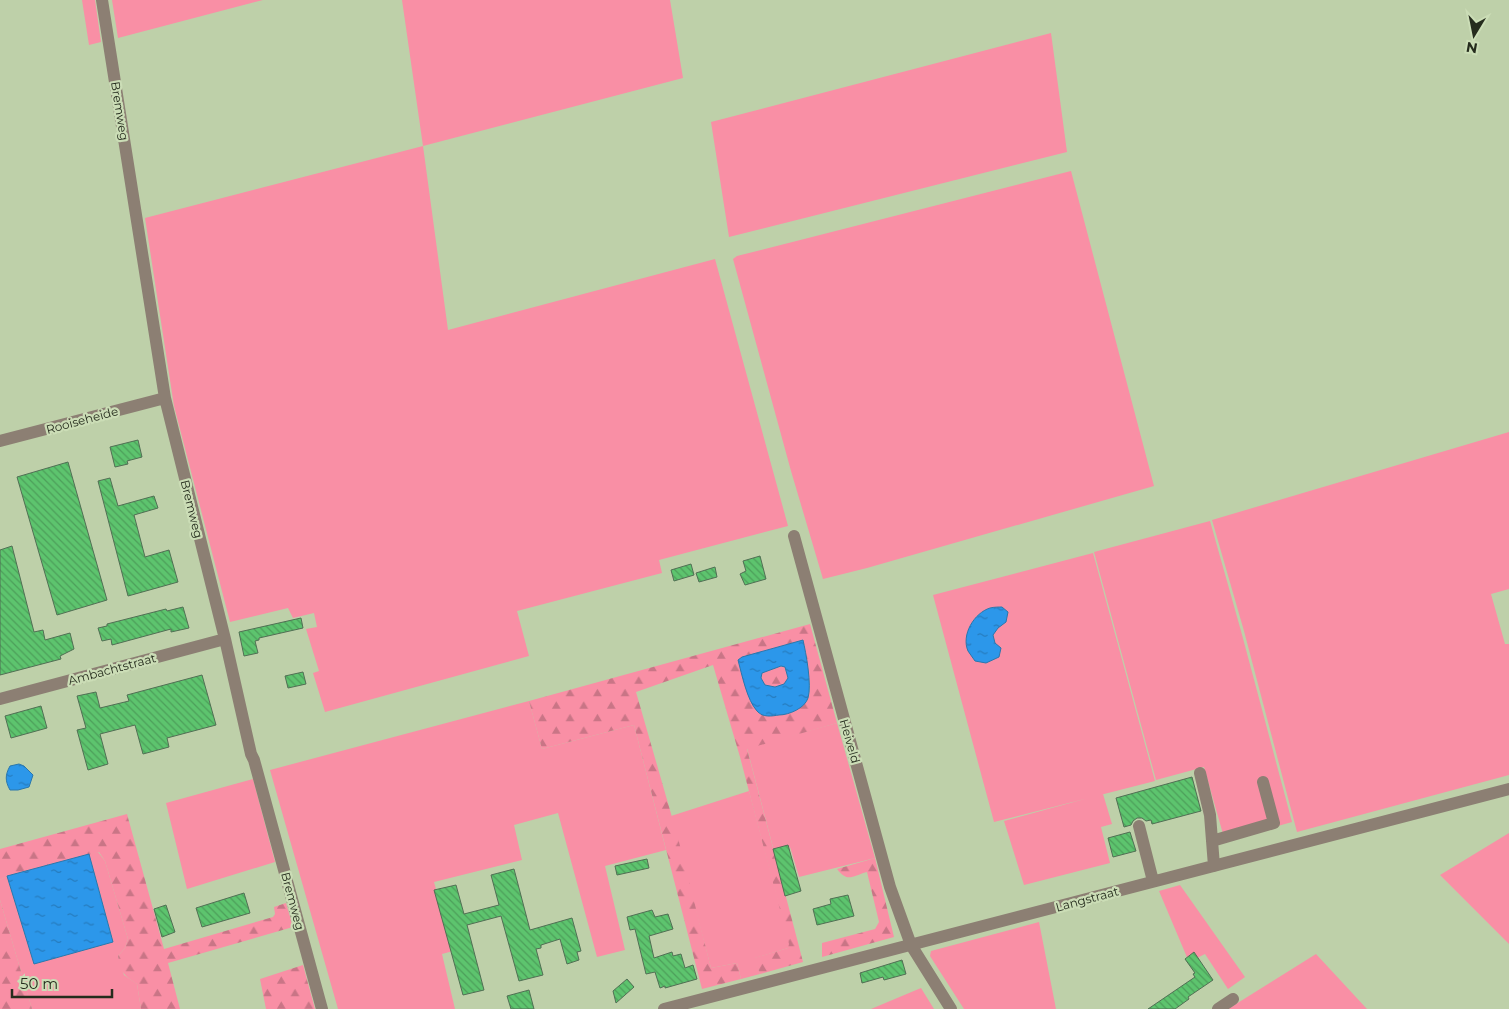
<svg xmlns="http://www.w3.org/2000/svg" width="1509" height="1009" font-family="Montserrat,sans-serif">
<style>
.grass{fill:#f98fa5}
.forest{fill:url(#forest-firs);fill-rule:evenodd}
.water{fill:url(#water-ripples);stroke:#2a77ac;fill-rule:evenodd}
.building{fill:url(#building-back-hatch);stroke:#516f54}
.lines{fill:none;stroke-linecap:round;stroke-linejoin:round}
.minor{stroke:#8c7f73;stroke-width:12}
.labels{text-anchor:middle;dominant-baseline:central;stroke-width:4.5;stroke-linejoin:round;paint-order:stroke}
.street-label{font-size:12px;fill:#252c1d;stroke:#cbddb6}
</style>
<defs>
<pattern id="forest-firs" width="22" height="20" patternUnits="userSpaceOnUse" patternTransform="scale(1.25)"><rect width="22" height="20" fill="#f98fa5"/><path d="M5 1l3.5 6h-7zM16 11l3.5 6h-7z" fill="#c97586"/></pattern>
<pattern id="water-ripples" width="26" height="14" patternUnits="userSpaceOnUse" patternTransform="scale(1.25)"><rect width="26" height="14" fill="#2c97ea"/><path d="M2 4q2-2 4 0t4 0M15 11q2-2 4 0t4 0" fill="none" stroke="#257bbd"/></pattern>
<pattern id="building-back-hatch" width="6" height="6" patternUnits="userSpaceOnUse" patternTransform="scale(1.25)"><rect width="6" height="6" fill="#5dc46e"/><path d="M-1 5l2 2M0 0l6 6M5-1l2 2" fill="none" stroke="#4d9f5a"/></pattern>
</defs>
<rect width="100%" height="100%" fill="#bed0a9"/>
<path class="grass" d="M82 0H95L101 42 89 45Z
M112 0H263L118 38Z
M402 0H670L683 78 423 146 448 330 715 259 788 526 659 560 662 573 517 611 529 656 325 712 313 673 319 671 306 629 317 627 314 613 293 618 288 608 230 622 174 406 145 218 423 146Z
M1051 33 1067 152 729 237 711 122Z
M1071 171 1154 486 867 568 823 579 791 471 733 259 737 256Z
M1509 432V589L1491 594 1505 644H1509V775L1297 832 1244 631 1212 520Z
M1210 521 1241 631 1292 822 1225 841 1204 767 1156 780 1094 552Z
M1093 553 1155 781 994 822 933 595Z
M529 701 542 749 634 725 666 850 605 866 625 950 597 957 558 813 514 825 522 860 434 882 453 951 442 954 455 1009H338L270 770Z
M837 723 875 858 799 877 790 847 774 851 747 748Z
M253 779 275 862 187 889 166 803Z
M749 791 790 945 788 948 755 958 760 974 741 979 737 963 711 968 671 816Z
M1103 794 1112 824 1101 827 1110 863 1024 885 1004 821Z
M1509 833V944L1440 875Z
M98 852 105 861 128 939 125 948 118 956 124 975 137 984 141 1009H32L0 900V880L7 876 34 964 113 942 89 854Z
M1180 885 1245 977 1228 989 1205 954 1189 962 1159 891Z
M1039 922 1056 1009H964L930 956 931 951Z
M1316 954 1367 1009H1228Z
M921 988 934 1009H871Z"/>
<path class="forest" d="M810 624 837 723 747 749 796 935 803 962 760 974 754 958 788 948 789 944 740 757 713 665 636 692 678 838 711 968 737 963 741 979 702 989 634 725 542 749 529 701ZM803 640C805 654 813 685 808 699 805 705 799 708 793 712L746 690 778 648Z
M781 666 785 667 788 678 784 685 775 687 765 685 761 678 762 673Z
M127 814 164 949 273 917 275 914 274 907 286 903 293 927 168 963 180 1009H141L137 984C123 975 121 972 118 956L125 948 128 939 105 861 99 852 7 876 0 880V849Z
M875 858 894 937 822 957V943L875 929 879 922 867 872C852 876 848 883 837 869Z
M0 900 32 1009H0Z
M303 965 315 1009H266L260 979Z"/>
<path class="water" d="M1002 607 1008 612 1006 622 998 628 993 635 995 643 1001 648 999 657 986 663 975 661C973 658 970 654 968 651 961 635 974 613 990 608 994 607 999 607 1002 607Z
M803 640C806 653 812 685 808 698 805 708 789 715 779 715 772 716 763 718 757 711 747 700 742 675 738 660L742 657ZM781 666 785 667 788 678 784 684 775 687 765 685 761 678 762 673Z
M19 764 24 766 33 775 29 787 18 790H10C5 781 5 775 10 766Z
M89 854 113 942 34 964 7 876Z"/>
<path class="building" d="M138 440 142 457 127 461 128 464 115 467 110 447Z
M68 462 107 600 57 615 17 477Z
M110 478 118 506 154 496 158 508 134 515 145 557 169 550 178 582 128 596 98 481Z
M12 546 34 632 43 630 45 640 70 633 74 649 60 656 61 659 0 675V550Z
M760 556 766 579 745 585 740 574 746 571 743 561Z
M691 564 694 575 674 581 671 570Z
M715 567 717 577 699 582 696 573Z
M183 607 189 628 171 632V629L112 645 111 639 102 641 98 628 107 626V624L166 609 167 611Z
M301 618 303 628 259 638V640L255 641 258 653 244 656 239 632Z
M303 672 306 684 288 688 285 676Z
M202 675 216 725 167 738 169 747 143 754 135 725 100 734 108 764 88 770 77 730 86 728 77 696 96 692 100 708 129 701 127 695Z
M41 706 47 728 11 738 5 716Z
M1192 777 1201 811 1152 824 1151 820 1146 821 1142 818H1137L1133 821 1131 825 1124 827 1116 798Z
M1130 832 1136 851 1113 857 1108 838Z
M788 845 801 891 785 896 773 849Z
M647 859 649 868 617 875 615 866Z
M514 869 530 930 572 918 581 951 577 952 579 960 567 964 560 939 541 945V948L536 949 543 975 519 981 501 916 467 925 484 990 463 995 434 890 456 885 464 914 499 905 491 875Z
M244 893 250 913 202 927 196 908Z
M848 895 854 916 817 925 813 909 831 904 830 899Z
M166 905 175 932 162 937 154 909Z
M652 910 655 917 668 914 673 929 649 936 654 958 672 952 673 956 681 954 685 968 693 965 697 979 665 988V986L660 988 655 972 646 974 635 929 630 930 627 917Z
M1194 952 1213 980 1188 997 1189 999 1175 1009H1148L1195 977 1193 974 1195 973 1185 959Z
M902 960 906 974 884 980 883 977 862 983 860 973Z
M627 979 634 987 616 1003 613 991Z
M529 990 534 1009H511L507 996Z"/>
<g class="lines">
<path class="minor" d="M102 0 165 398 225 639 251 754 254 760 322 1009
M0 441 165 398
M794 536 890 887 911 945 951 1009
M0 699 225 639
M1200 773 1210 815 1214 866
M1139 826 1153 881
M1212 841 1274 823 1263 782
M664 1009 1509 789
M1218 1009 1233 999"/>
</g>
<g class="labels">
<g class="street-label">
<text transform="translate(120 111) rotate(81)">Bremweg</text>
<text transform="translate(82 420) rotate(-15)">Rooiseheide</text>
<text transform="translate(192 509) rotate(76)">Bremweg</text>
<text transform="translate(112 669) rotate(-15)">Ambachtstraat</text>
<text transform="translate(850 741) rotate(74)">Heiveld</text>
<text transform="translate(1087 899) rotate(-15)">Langstraat</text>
<text transform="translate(293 901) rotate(75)">Bremweg</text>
</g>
</g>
<g transform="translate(1474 35) rotate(190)" stroke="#cbddb6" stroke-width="4" paint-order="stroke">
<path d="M0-4L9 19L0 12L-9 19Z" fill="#252c1d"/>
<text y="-8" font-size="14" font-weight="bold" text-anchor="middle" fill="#252c1d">N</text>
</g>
<path d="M12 989v8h100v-8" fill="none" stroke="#252c1d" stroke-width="2.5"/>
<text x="20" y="989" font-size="15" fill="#252c1d" stroke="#cbddb6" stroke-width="4" paint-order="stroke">50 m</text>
</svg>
